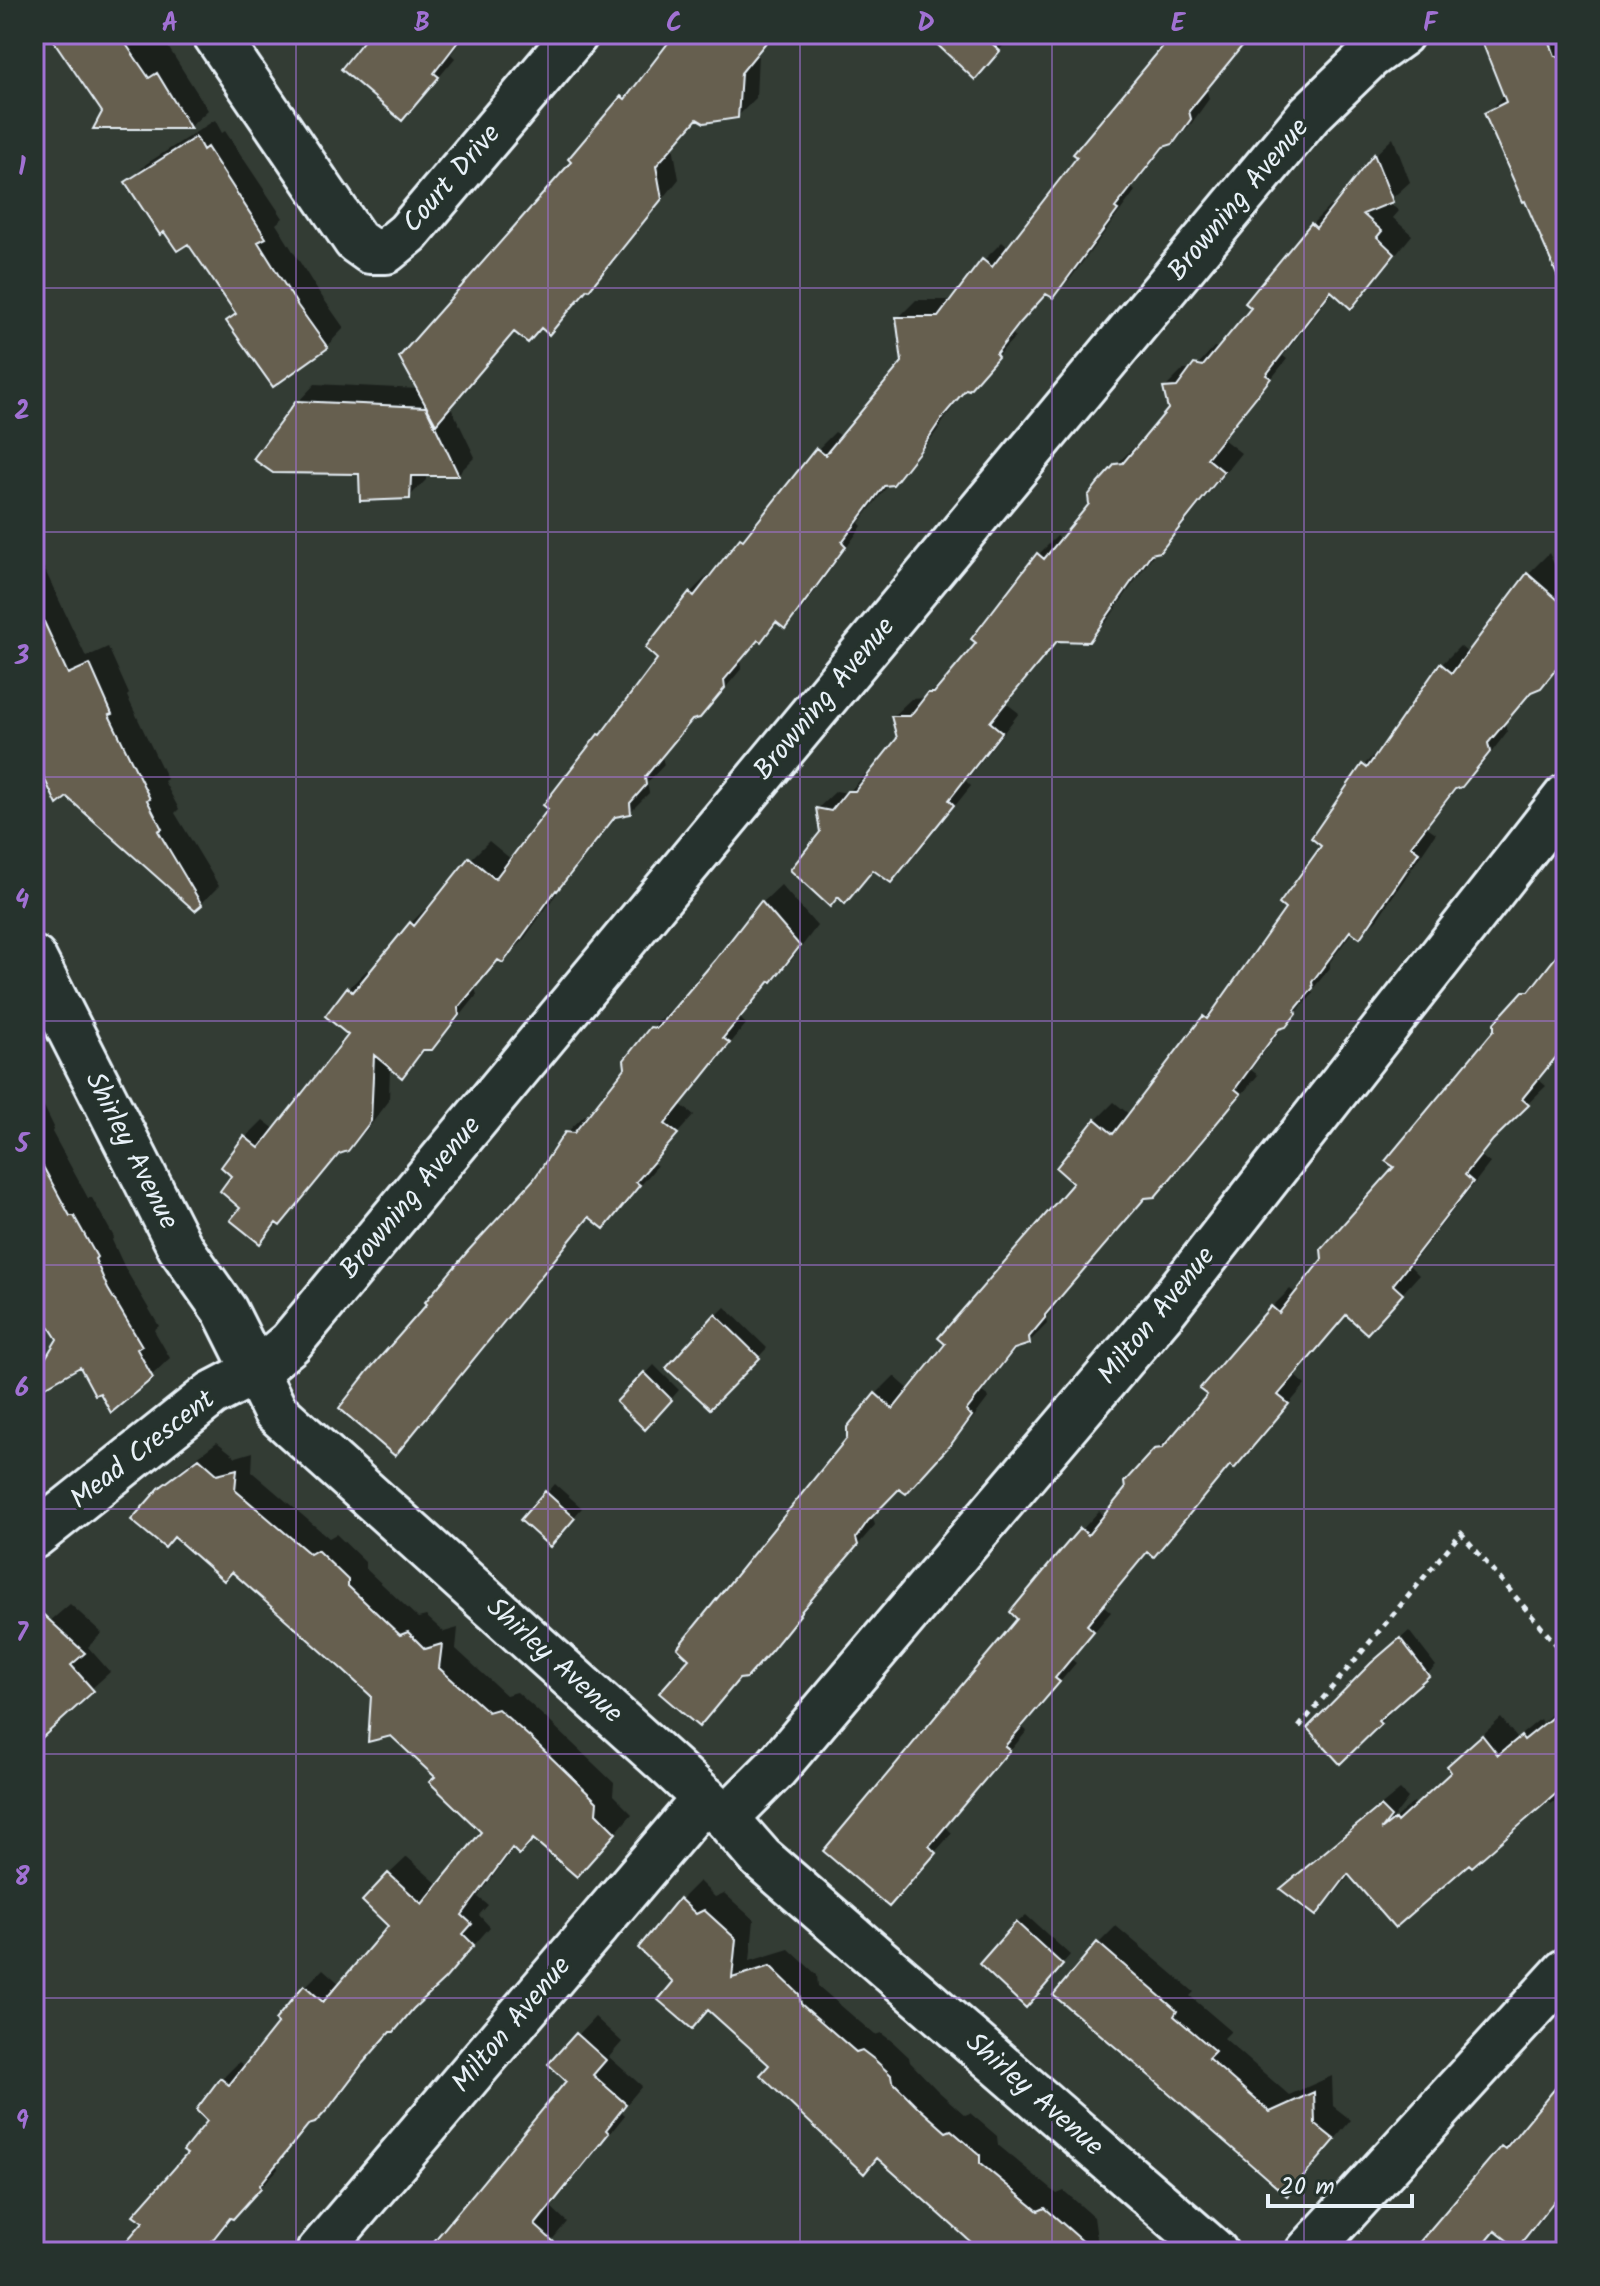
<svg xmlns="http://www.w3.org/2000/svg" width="1600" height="2286" font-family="Kalam,sans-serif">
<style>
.shadow{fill:#0007}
.building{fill:#665e50;stroke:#e8f1f8;stroke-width:2}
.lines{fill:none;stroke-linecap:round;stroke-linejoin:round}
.minor-casing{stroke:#e8f1f8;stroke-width:50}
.path{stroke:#e8f1f8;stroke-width:5;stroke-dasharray:6 6;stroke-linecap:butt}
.minor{stroke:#26332d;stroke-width:44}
.grid{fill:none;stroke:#a171d3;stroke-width:2;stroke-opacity:0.55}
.labels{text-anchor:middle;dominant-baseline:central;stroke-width:7;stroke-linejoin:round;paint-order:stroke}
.street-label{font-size:28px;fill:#e8f1f8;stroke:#26332d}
.neatline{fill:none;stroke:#a171d3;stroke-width:3}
.grid-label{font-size:26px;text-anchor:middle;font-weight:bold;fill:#a171d3}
</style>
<rect width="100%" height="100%" fill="#333c34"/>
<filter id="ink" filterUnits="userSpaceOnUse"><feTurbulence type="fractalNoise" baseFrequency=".0125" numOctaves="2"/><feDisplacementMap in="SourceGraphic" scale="16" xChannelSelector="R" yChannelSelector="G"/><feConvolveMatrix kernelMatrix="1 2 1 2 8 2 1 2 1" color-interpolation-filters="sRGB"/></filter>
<g filter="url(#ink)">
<path class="shadow" d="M51 34H160L208 110 190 127H96L104 111Z
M372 34H466L451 54 455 58 420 100Z
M678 34H774L758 53 756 98 737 117H698L673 146 679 179 607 269 549 332 542 326 516 331 451 407 475 457 458 474H426V480L409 497 360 472 298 402 315 384 419 389 573 162 623 98 641 80Z
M943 34H1000L1007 41 984 68Z
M1173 34H1261L1247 47 1241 49 1207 91 1209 99 1191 124 1172 143 1167 144 1132 188 1135 191 1071 278 1053 296 1047 292 1038 302 1013 334 1015 337 961 395 937 431 911 464 892 483 889 484 859 523 862 526 803 608 785 626 779 621 759 638 741 660 742 668 718 697 696 717 662 757 664 765 647 783 649 793 630 812 619 814 567 879 521 943 503 961 499 958 475 988 477 995 450 1029 431 1048H427L402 1076 390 1066 389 1101 366 1131 346 1150 343 1151 298 1205 259 1242 243 1208 233 1176 245 1138 263 1120 276 1130 351 1035 327 1016 349 988 367 970 370 973 411 923 429 905 432 907 471 859 489 841 512 860 551 809 599 735 610 725 660 658 690 593 708 575 711 578 817 450 835 432 843 437 904 362 898 318 916 300H954L984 260 1002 242 1009 248Z
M1481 34H1566V255L1486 114 1505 95Z
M215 120 222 133 225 131 283 218 276 224 316 288 344 328 326 347 229 321 237 312 188 241 128 183 146 164Z
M1393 138 1410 182 1388 202 1399 211 1393 218 1412 235 1369 288 1351 306 1334 290 1283 356 1287 359 1223 439 1241 453 1178 532 1156 551 1107 621 1088 640 1059 639 1006 703 1019 713 966 781 971 786 909 863 891 881 875 869 845 901 822 833 818 808 836 791 848 793 867 773H872L899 738 893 716 911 699 926 698 948 676H951L978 643 1039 554 1057 536 1062 540 1091 504 1116 465 1135 446H1140L1170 409 1165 388 1183 370H1193L1214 347 1220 348 1254 308 1248 303 1312 224 1330 206 1333 209 1375 155Z
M34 547 86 657 108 647 129 694 127 696 167 779 164 781 179 809 175 813 219 886 201 904 34 750Z
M1549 553 1566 590V658L1540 686 1535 688 1505 723 1507 732 1480 767 1459 786 1427 827 1436 833 1378 918 1360 936 1353 931 1330 962V968L1312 990 1313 994 1284 1025 1251 1070 1258 1075 1173 1177 1154 1195 1147 1196 1062 1295V1298L1046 1317 1047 1324 1029 1342 1018 1346 982 1392 989 1397 970 1422 924 1473 899 1487 886 1500 873 1518 875 1525 816 1594 817 1595 765 1657 741 1677 699 1724 692 1658 849 1439 876 1394 894 1376 911 1391 1076 1183 1096 1120 1114 1102 1130 1115 1205 1017 1223 999 1288 908 1324 846 1363 766 1381 748 1383 749 1442 664 1460 646 1469 654 1532 570Z
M781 885 817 926 790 962 771 981 740 1018 746 1024 681 1105 694 1115 652 1162 657 1166 622 1208 604 1226 591 1216 413 1435 395 1453 535 1181 566 1133 585 1115H591L628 1068 651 1029 670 1010H675L763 902Z
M1566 947V1047L1539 1080 1546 1086 1508 1123 1481 1156 1490 1163 1410 1266 1419 1275 1385 1313 1347 1314 1295 1376 1305 1385 1252 1448 1234 1466 1232 1464 1172 1536 1153 1555 1149 1551 1104 1606 1111 1612 1071 1659 1076 1663 1022 1727 1027 1731 946 1827 952 1833 889 1904 1020 1619 1058 1556 1099 1511 1105 1516 1156 1450 1175 1431 1179 1430 1209 1395 1272 1307 1290 1289 1296 1294 1397 1167 1525 993Z
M34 1086 54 1127 52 1132 88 1198H92L114 1237 112 1240 126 1270 159 1326 154 1330 170 1358 151 1376 101 1390 80 1364 34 1391V1381L60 1339 34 1280Z
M725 1307 767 1348 710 1407 716 1316Z
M654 1365 679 1390 654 1419 619 1402Z
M217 1442 236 1457 253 1452 252 1472 329 1538 336 1534 365 1562V1568L418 1618 426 1616 444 1632 458 1628 456 1649 506 1695 517 1692 550 1722 614 1783 613 1795 632 1814 595 1857 535 1837 514 1848 478 1897 488 1905 479 1915 490 1927 462 1959 380 2042 345 2089 311 2122 277 2165 278 2169 233 2217 204 2252H120L146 2222 210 2120 198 2110 222 2079 239 2062 246 2067 305 1987 323 1969 341 1985 391 1926 389 1874 407 1857 440 1886 484 1832 373 1695 161 1489 180 1470Z
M555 1484 582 1508 558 1535 547 1493Z
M70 1604 102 1633 88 1647 110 1672 34 1741V1619L42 1628Z
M1409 1631 1436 1666 1386 1711 1389 1714 1340 1761 1384 1653Z
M1566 1701V1792L1551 1804 1547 1799 1469 1861 1351 1874 1334 1895 1316 1913 1283 1889 1301 1871 1400 1790 1408 1798 1393 1818 1394 1819 1414 1802 1416 1806 1453 1771 1468 1748 1501 1718 1517 1738 1540 1719 1542 1723Z
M699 1881 715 1897 724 1893 754 1920 750 1961 789 1949 817 1975 818 1986 875 2035 881 2033 893 2042 909 2057 910 2062 937 2090 965 2115 970 2113 997 2136 998 2145 1057 2194 1064 2191 1094 2217 1099 2252H956L968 2237 709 2009 691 2027 676 1982 641 1948 681 1899Z
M1026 1915 1070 1955 1034 1997 1017 1923Z
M1116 1926 1194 1992 1190 1996 1231 2031 1224 2038 1289 2095 1332 2076 1333 2106 1351 2120 1305 2175 1098 1944Z
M595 2017 622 2042 609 2057 642 2086 621 2111 625 2115 551 2207 567 2222 542 2252H427L569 2080 551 2064Z
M1566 2078V2195L1563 2192 1535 2228 1517 2246 1497 2230 1478 2252H1413L1502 2147 1521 2129 1522 2131Z
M1128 2245 1135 2252H1112Z"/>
<path class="building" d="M49 34H119L149 78 157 73 191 129H93L102 112Z
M369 34H464L434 73 439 77 402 121 341 69Z
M675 34H773L741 73 738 118 704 123 697 119 656 166 662 199 589 290 587 289 549 335 541 328 528 343 514 332 436 424 399 357 571 162 568 159 621 96 625 99Z
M926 34H982L1000 51 975 80Z
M1173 34H1252L1189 111 1191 119 1173 144 1163 147 1115 208 1118 210 1053 298 1046 294 1020 323 996 354 998 357 969 390 966 389 944 415 920 451 893 485 884 486 842 542 846 546 785 629 776 622 761 642 758 640 724 680 725 688 700 718 692 720 645 777 646 785 630 803 631 814 615 817 557 891 556 890 503 963 498 960 458 1008 459 1015 432 1050H423L402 1078 374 1055 371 1121 348 1151 339 1154 280 1226 276 1223 260 1244 230 1220 240 1208 220 1191 231 1176 221 1167 244 1136 259 1148 348 1035 325 1016 347 987 353 992 410 922 414 926 469 857 495 879 548 809 543 805 598 734 600 735 657 659 645 648 689 592 694 596 740 538 743 540 816 448 825 455 902 362 896 317H938L982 259 992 267 1077 157 1073 154Z
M1479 34H1547L1555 56H1566V296L1525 201 1523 202 1484 113 1506 102Z
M196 137 203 150 207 147 266 238 258 242 298 306 328 348 273 387 226 321 236 314 188 244 177 251 164 232 160 235 125 182Z
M1374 154 1393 202 1363 214 1382 231 1377 237 1395 254 1351 309 1331 291 1266 375 1271 378 1207 458 1224 472 1160 552 1151 554 1089 642 1057 641 990 722 1002 732 949 800 954 805 891 883 873 870 845 904 838 897 830 907 790 870 820 832 816 808 831 811 847 791H855L897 738 891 716H910L928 693H934L976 643 971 639 1037 553 1044 559 1089 504 1088 496 1098 483 1115 464 1123 463 1168 409 1163 388 1177 387 1194 364 1203 366 1251 308 1245 303 1311 223 1316 228Z
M296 401 426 407 459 476H411L410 499 360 501 359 474 273 473 253 459Z
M1527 573 1566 607V657L1541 688 1531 692 1488 743 1490 752 1462 787 1455 789 1411 846 1419 852 1360 938 1350 931 1312 982 1313 988 1295 1010 1296 1014 1286 1027 1279 1029 1235 1089 1241 1094 1155 1197 1145 1198 1045 1315V1318L1029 1337 1030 1344 1014 1349 966 1411 972 1416 952 1443 906 1494 899 1489 868 1521 856 1538 858 1545 799 1614 800 1615 771 1651 747 1678 739 1679 699 1727 659 1693 689 1659 677 1648 847 1438V1427L875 1393 893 1409 945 1344 938 1338 1073 1183 1056 1168 1095 1119 1113 1134 1203 1016 1207 1019 1285 909 1279 904 1321 846 1311 838 1362 764 1367 768 1440 663 1452 673Z
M34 600 68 674 90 664 112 714 109 715 150 799 147 800 162 829 158 831 202 905 195 911 67 797 57 805 34 757Z
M761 901 800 946 772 982 770 981 723 1038 730 1043 665 1124 678 1134 636 1182 640 1185 604 1229 589 1217 395 1456 339 1408 368 1371 427 1304 425 1302 468 1251 534 1179 565 1132 574 1133 625 1068 624 1060 650 1027 657 1028 715 960Z
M1566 944V1045L1522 1099 1529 1105 1493 1140 1465 1175 1473 1182 1393 1285 1403 1294 1367 1334 1346 1315 1278 1395 1289 1404 1234 1469 1230 1465 1154 1557 1147 1552 1087 1625 1094 1631 1055 1678 1060 1682 1005 1746 1010 1750 929 1846 936 1853 889 1907 823 1851 1017 1619 1010 1612 1057 1555 1080 1528 1088 1535 1125 1489 1124 1482 1154 1449 1162 1448 1207 1395 1199 1389 1271 1306 1279 1313 1322 1259 1321 1249 1394 1167 1385 1161 1494 1030V1023L1523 991H1529Z
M34 1150 70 1216H74L97 1257 95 1259 108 1289 142 1346 137 1349 153 1378 111 1413 100 1393 95 1395 80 1367 34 1393V1377L57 1339 34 1303Z
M715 1314 760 1358 710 1409 666 1368Z
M644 1372 672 1400 645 1430 616 1402Z
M199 1458 217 1474 237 1469 235 1490 310 1554 317 1550 348 1580V1586L400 1635 408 1632 425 1649 442 1644 439 1668 488 1712 498 1709 532 1739 597 1802 596 1813 616 1833 577 1877 533 1839 519 1855 512 1848 462 1915 472 1924 463 1934 474 1945 445 1979 413 2009 394 2032H390L363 2063 328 2109 315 2123 308 2125 283 2156 260 2185 261 2188 233 2219 230 2218 203 2252H117L143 2222 133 2215 187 2154 183 2151 207 2121 196 2110 220 2078 229 2085 278 2023 275 2020 304 1985 323 2002 388 1926 362 1901 388 1873 422 1904 481 1832 429 1782 435 1777 391 1736 368 1742 371 1696 336 1664 232 1572 224 1581 174 1537 165 1548 131 1520 159 1488Z
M545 1491 575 1518 550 1547 520 1520Z
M34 1606 85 1653 71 1665 94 1691 34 1745Z
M1400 1638 1429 1676 1378 1721 1381 1724 1340 1764 1307 1728 1371 1663Z
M1566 1706V1785L1472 1867 1469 1864 1395 1928 1348 1874 1316 1916 1280 1889 1380 1806 1391 1817 1381 1830 1395 1819 1397 1822 1451 1772 1447 1766 1482 1735 1498 1755 1521 1736 1524 1740Z
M679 1898 696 1914 704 1910 736 1939 732 1978 770 1966 799 1994 801 2004 856 2052 862 2050 875 2060 891 2075 892 2081 919 2108 946 2132 951 2130 980 2155V2163L1038 2211 1045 2208 1095 2252H982L877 2158 864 2174 760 2075 769 2065 708 2010 692 2029 658 2000 673 1982 638 1948Z
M1016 1922 1063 1965 1026 2008 979 1964Z
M1097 1942 1177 2011 1174 2016 1215 2051 1208 2058 1270 2112 1314 2092 1315 2124 1335 2140 1287 2196 1138 2066 1053 1995Z
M576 2033 606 2060 593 2075 626 2104 606 2130 609 2133 535 2225 565 2252H425L566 2081 548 2064Z
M1566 2075V2186L1517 2248 1495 2231 1478 2252H1411L1501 2146 1505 2149Z"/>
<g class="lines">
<g class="minor-casing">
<path id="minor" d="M215 34 356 241 370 251H386L408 233 576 34
M34 959 180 1247 225 1311 275 1411 671 1767 726 1818 761 1858 1215 2252
M34 1536 212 1394 256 1371 290 1343 1310 114 1369 57 1401 34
M726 1818 775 1769 1165 1309 1566 797
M319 2252 705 1798
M1308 2252 1566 1971"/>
</g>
<path class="path" d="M1299 1727 1461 1533 1566 1656"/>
<use href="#minor" class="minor"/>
</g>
</g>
<path class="grid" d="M296 34V2252M548 34V2252M800 34V2252M1052 34V2252M1304 34V2252M34 288H1566M34 532H1566M34 777H1566M34 1021H1566M34 1265H1566M34 1509H1566M34 1754H1566M34 1998H1566"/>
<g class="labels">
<g class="street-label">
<text transform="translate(452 179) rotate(-49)">Court Drive</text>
<text transform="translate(1239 200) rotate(-50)">Browning Avenue</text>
<text transform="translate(825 699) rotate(-50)">Browning Avenue</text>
<text transform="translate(131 1151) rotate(63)">Shirley Avenue</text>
<text transform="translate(411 1198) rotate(-50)">Browning Avenue</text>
<text transform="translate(1157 1316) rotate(-51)">Milton Avenue</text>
<text transform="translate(143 1450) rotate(-38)">Mead Crescent</text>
<text transform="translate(554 1661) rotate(42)">Shirley Avenue</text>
<text transform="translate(512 2025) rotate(-50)">Milton Avenue</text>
<text transform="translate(1034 2095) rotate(41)">Shirley Avenue</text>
</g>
</g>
<rect width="1600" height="2286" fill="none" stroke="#26332d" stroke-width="88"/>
<path d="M1268 2194v12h144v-12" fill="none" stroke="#e8f1f8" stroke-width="4"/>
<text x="1280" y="2194" font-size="24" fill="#e8f1f8" stroke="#26332d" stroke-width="6" paint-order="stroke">20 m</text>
<rect x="44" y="44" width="1512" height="2198" class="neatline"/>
<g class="grid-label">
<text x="170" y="31">A</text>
<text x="422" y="31">B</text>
<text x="674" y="31">C</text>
<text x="926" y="31">D</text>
<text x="1178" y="31">E</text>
<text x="1430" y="31">F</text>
<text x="22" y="175">1</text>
<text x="22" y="419">2</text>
<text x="22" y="664">3</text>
<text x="22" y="908">4</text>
<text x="22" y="1152">5</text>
<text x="22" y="1396">6</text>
<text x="22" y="1641">7</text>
<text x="22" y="1885">8</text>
<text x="22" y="2129">9</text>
</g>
</svg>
